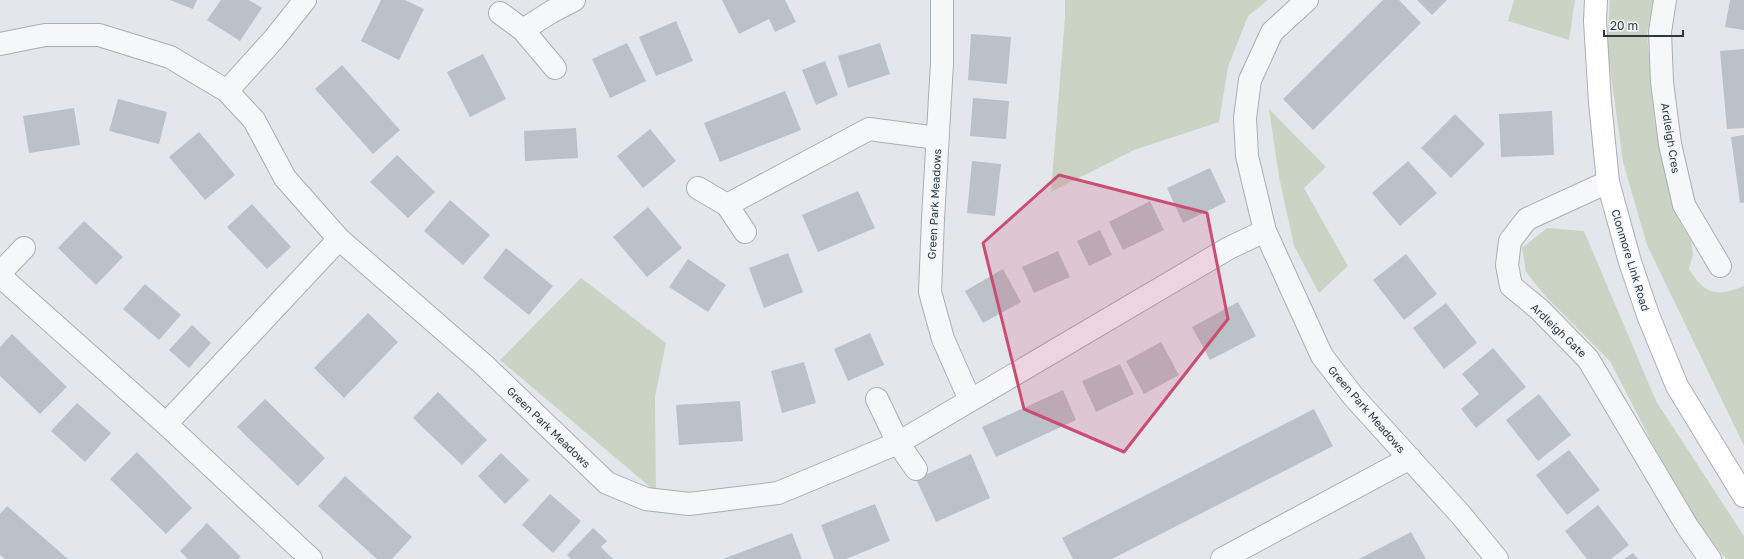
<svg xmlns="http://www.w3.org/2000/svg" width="1744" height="559" font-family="'Golos Text',sans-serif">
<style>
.green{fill:#cbd4c4}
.building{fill:#bac1c7}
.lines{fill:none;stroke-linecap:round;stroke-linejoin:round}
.street-casing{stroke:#a8afb5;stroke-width:24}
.secondary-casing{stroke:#a8afb5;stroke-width:24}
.street{stroke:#f6f7f9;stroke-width:22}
.secondary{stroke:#fff;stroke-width:22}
.marked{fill:#cb4d72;fill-opacity:0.2;stroke:#cb4d72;stroke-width:3;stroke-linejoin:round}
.labels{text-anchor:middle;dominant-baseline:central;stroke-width:3;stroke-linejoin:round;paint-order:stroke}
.street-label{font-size:11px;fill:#2b3742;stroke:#f3f6f8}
</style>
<rect width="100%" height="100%" fill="#e3e7eb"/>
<path class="green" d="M1065 0H1268L1248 16 1228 67 1219 122 1134 150 1051 192 1065 17Z
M1514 0H1575L1569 40 1508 21Z
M1610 0H1654L1647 34 1655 124 1678 219 1691 241 1693 255 1689 269C1705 295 1716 297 1744 286V446L1647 245 1623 162 1607 46Z
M1269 109 1326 167 1304 188 1348 266 1319 293 1294 246 1279 177Z
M1547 228 1584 231 1656 401 1744 536V559H1726L1696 521 1651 441 1610 361 1546 297 1526 272 1522 248Z
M581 278 666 343 655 397 656 492 500 360Z"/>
<path class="building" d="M170 0H197L193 9Z
M221 0H249L262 8 240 41 207 20Z
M381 0H405L424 9 399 60 361 41Z
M722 0H785L796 22 775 32 769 19 739 34Z
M1383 0H1399L1421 23 1313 130 1283 99Z
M1417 0H1447L1432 15Z
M1730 0H1744V30L1725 27Z
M676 21 693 61 656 76 639 37Z
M971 34 1011 37 1007 84 968 80Z
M627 43 646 81 610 98 592 59Z
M880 43 890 74 848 88 838 56Z
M1744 49V128L1727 129 1720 51Z
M483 54 506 99 470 117 447 72Z
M825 61 838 95 816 105 802 70Z
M342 65 400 130 373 154 315 89Z
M785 91 801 130 720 162 704 123Z
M973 98 1009 101 1006 139 970 136Z
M118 99 167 112 159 144 109 131Z
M74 108 80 145 29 153 23 116Z
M1552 111 1554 155 1501 157 1499 114Z
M1455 114 1485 144 1451 178 1421 148Z
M576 128 578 158 525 161 524 131Z
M650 129 676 161 643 188 617 156Z
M199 132 235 175 205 200 169 157Z
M1744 135V203H1740L1731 137Z
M397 155 435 192 408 218 370 182Z
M972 161 1001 164 995 216 967 213Z
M1408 161 1437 193 1400 226 1372 193Z
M1210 168 1226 202 1183 223 1167 188Z
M858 191 875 228 818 252 802 215Z
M450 200 490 235 463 265 424 231Z
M1150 201 1164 230 1123 250 1109 222Z
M252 204 291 247 267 269 227 227Z
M648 207 682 248 647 277 613 237Z
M84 221 123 257 96 285 58 248Z
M1100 230 1112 255 1089 266 1077 241Z
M506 248 553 286 529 315 483 278Z
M1058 251 1070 277 1034 293 1022 267Z
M788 253 803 292 764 308 749 268Z
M1406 254 1437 294 1404 320 1373 280Z
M688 259 726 285 708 312 669 287Z
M1003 269 1021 302 983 323 965 291Z
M145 284 181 315 159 340 123 309Z
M1238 302 1256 336 1210 360 1192 327Z
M1446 303 1477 343 1444 369 1413 328Z
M368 313 398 342 344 398 314 368Z
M192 325 211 343 189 368 169 350Z
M870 333 884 365 848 381 834 349Z
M12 334 67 387 40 414 0 376V347Z
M1161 342 1179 375 1144 394 1126 361Z
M1493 348 1526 387 1476 428 1461 409 1479 394 1462 374Z
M804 362 816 403 782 413 771 371Z
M1120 364 1134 394 1096 412 1082 381Z
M1063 390 1076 420 996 457 982 427Z
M438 392 487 440 462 465 413 418Z
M1539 394 1571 435 1538 461 1506 420Z
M265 399 325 458 298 486 237 427Z
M740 401 743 441 679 445 676 405Z
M77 403 111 433 85 462 51 431Z
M1314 409 1333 446 1112 559H1073L1062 538Z
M1569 450 1600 490 1567 515 1536 475Z
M137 452 192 508 166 534 110 479Z
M501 453 529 480 505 504 478 476Z
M971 454 990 498 936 522 916 479Z
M345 476 412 537 392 559H377L318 506Z
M550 494 581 521 553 553 522 525Z
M875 504 890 541 846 559H834L821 525Z
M1598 505 1629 545 1611 559H1587L1565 531Z
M7 506 68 559H5L0 555V514Z
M207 523 241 557 238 559H188L180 551Z
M593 528 607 541 601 547 613 559H571L567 555Z
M1411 532 1426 559H1359Z
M792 533 802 559H723Z
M1633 553 1638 559H1624Z"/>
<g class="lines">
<g class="street-casing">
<path id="street" d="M942 0V63L933 219 930 292 943 339 970 400
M1307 0 1272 32 1250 80 1245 118 1247 156 1265 231 1322 356 1353 396 1461 515 1497 559
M1665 0 1660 32 1662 82 1670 144 1684 205 1720 266
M500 13 523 30 555 68
M523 30 551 12 574 0
M0 44 45 35H99L170 57 227 91 254 120 285 178 339 239 484 365 607 483 646 499 689 504 778 493 898 443 1229 248 1265 231
M227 91 274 39 305 0
M1608 182 1527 219 1510 241 1507 265 1511 286 1539 309 1588 359 1687 526 1710 559
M698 188 727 205 745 232
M727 205 869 129 937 138
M0 273 24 248
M0 276 166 424 311 559
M877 399 898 443 916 469
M166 424 339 239
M1222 559 1410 458"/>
</g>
<g class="secondary-casing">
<path id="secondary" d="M1596 0 1595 21 1600 102 1608 182 1630 262 1648 315 1677 386 1744 496"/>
</g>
<use href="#street" class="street"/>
<use href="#secondary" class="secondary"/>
</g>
<path class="marked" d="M1059 175 1207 213 1228 319 1124 452 1024 409 983 243Z"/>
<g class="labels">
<g class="street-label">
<text transform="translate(1671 138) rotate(81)">Ardleigh Cres</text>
<text transform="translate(934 204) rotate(-87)">Green Park Meadows</text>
<text transform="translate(1631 260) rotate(73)">Clonmore Link Road</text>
<text transform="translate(1559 330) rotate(44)">Ardleigh Gate</text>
<text transform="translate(1367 409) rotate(49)">Green Park Meadows</text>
<text transform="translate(549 427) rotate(44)">Green Park Meadows</text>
</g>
</g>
<path d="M1604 30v6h79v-6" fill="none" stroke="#2b3742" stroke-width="2"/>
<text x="1610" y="30" font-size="12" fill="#2b3742" stroke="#f3f6f8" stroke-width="3" paint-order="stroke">20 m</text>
</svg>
